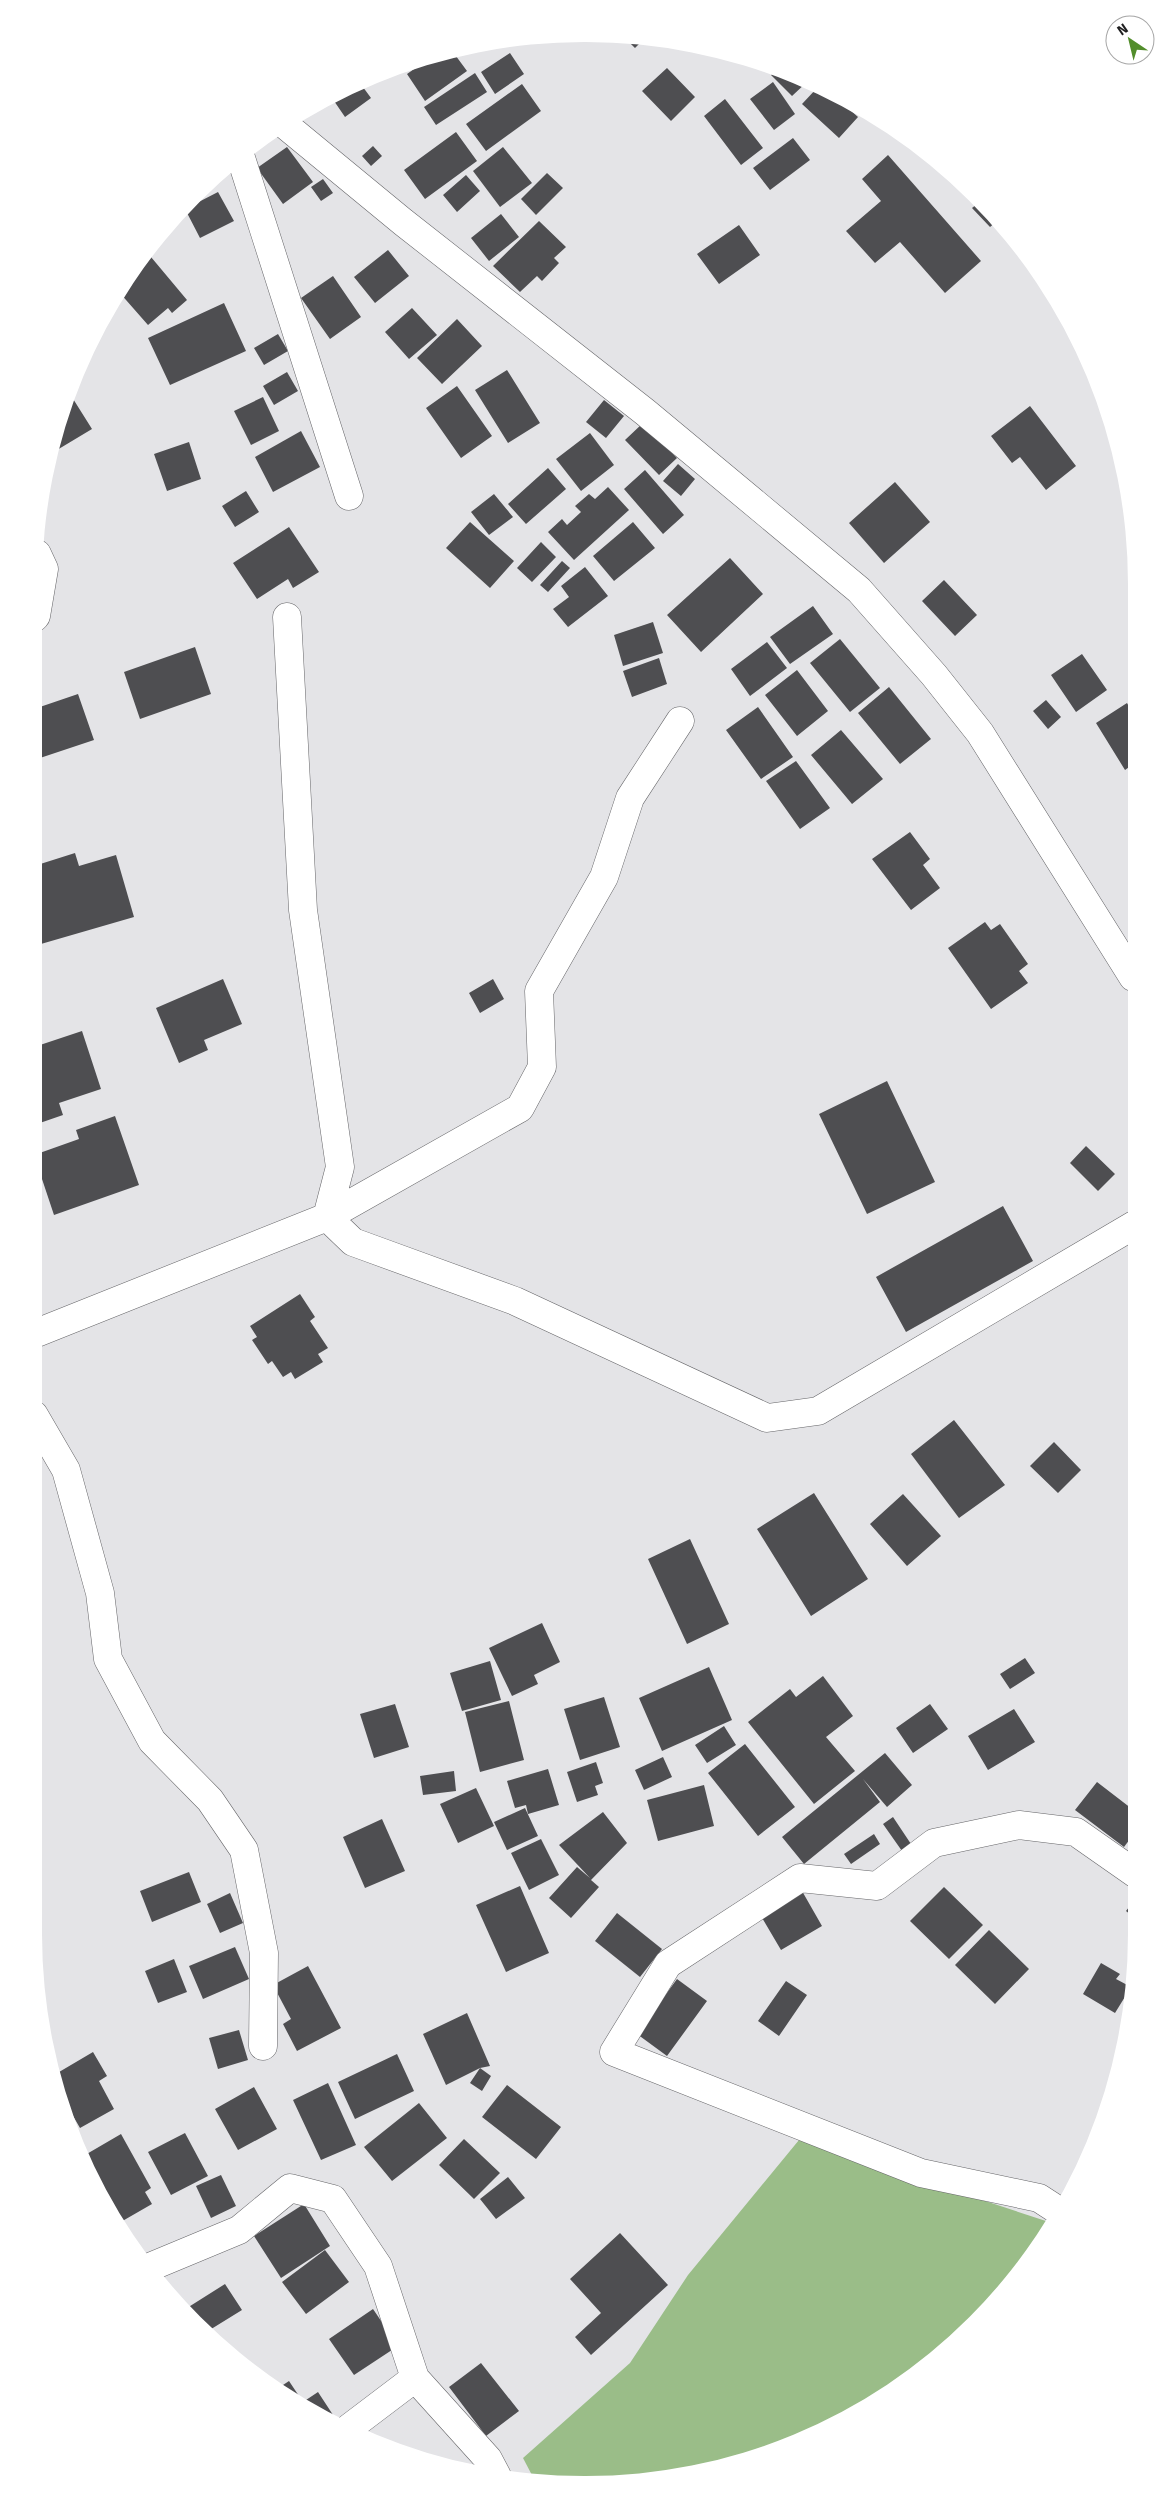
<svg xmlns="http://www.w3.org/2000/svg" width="1170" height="2518" font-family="'Fira Sans',sans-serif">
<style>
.forest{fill:#9abd88}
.building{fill:#4e4e51}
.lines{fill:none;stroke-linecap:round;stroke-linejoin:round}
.street-casing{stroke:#656568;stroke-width:29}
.street{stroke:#fff;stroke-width:28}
</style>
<rect width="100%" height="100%" fill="#e4e4e7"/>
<path class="forest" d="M799 2140 1052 2223 1043 2239 999 2297 921 2370 860 2411 762 2455 657 2479 585 2484 534 2479 523 2458 630 2363 688 2275Z"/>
<path class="building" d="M625 38 643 40 635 48Z
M453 52 467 71 425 101 407 74 427 60Z
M510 53 524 74 495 94 481 72Z
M667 68 695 97 671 121 642 91Z
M776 70 796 76 807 82 792 96 771 75Z
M475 73 487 92 436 125 424 107Z
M773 82 795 114 774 130 750 99Z
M360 83 371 98 345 117 332 98Z
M522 84 541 111 486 151 466 124Z
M817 88 840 101 858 117 839 138 802 104Z
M725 99 763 148 741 165 704 116Z
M456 132 477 161 425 199 404 170Z
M793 138 810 160 770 190 753 168Z
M373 146 382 156 371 166 362 156Z
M287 147 313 182 283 204 257 168Z
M503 147 532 183 500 207 473 171Z
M888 155 981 261 945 293 900 242 875 263 846 231 881 201 862 179Z
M547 173 563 188 536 215 521 199Z
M466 175 480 191 457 212 443 195Z
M323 179 333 193 321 201 311 187Z
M218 192 234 221 200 238 185 209Z
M977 204 995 223 990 227 972 208Z
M501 214 519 237 489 261 471 238Z
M539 221 566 247 554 258 559 263 542 281 537 276 520 292 493 266Z
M739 225 760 255 719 284 697 254Z
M388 250 409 276 375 303 354 277Z
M151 257 187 300 172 313 168 308 148 325 119 292 131 274Z
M333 276 361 317 330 339 301 298Z
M224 303 246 351 170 385 148 338Z
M412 308 437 335 409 359 385 332Z
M457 319 482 346 442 384 417 358Z
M278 334 288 351 264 365 254 348Z
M507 370 540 423 508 443 475 390Z
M287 372 298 391 274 405 263 386Z
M457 386 492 436 461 458 426 408Z
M70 394 92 429 57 450 54 446Z
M263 397 279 431 251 445 234 411Z
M604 400 624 416 606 438 586 422Z
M1030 406 1076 466 1046 490 1020 457 1012 463 991 436Z
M643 423 677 458 659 475 625 440Z
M301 431 320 467 273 492 255 457Z
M590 433 614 465 581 491 556 459Z
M189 442 201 479 167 491 154 454Z
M678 464 695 479 681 496 663 481Z
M548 468 566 489 526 524 508 504Z
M645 470 684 515 663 534 624 489Z
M895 482 930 522 884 563 849 523Z
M608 487 629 510 574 560 548 532 562 519 567 525 581 512 575 506 589 494 595 499Z
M246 491 259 512 235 527 222 506Z
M494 494 513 517 489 535 471 512Z
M470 522 514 561 490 588 446 548Z
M633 522 655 548 614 581 593 556Z
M289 527 319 572 293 588 288 579 257 599 233 563Z
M541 542 556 557 532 582 517 568Z
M730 558 763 594 701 652 667 615Z
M562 561 570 568 548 592 540 585Z
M585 567 608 596 568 627 553 609 569 597 561 586Z
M944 580 977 615 955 636 922 601Z
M813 606 833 634 790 664 770 637Z
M653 622 663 653 623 666 614 635Z
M840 639 880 688 850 712 810 663Z
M767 642 787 668 750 696 731 669Z
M195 647 211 694 140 719 124 672Z
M1082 654 1107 690 1076 712 1051 675Z
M659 658 667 684 632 697 623 671Z
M797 670 828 711 797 736 765 695Z
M889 687 931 739 900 764 858 713Z
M78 694 94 740 34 760V709Z
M1046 700 1061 717 1048 729 1033 711Z
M1127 703 1132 712V765L1125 770 1096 723Z
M758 707 793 757 761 779 726 730Z
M841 730 883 779 852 804 811 755Z
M796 761 830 808 800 829 766 781Z
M910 832 930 859 923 865 940 888 911 910 872 859Z
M75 853 79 866 116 855 134 917 34 946V866Z
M985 922 991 930 1000 924 1028 964 1019 971 1028 983 991 1009 948 948Z
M223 979 242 1024 204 1040 208 1050 179 1063 156 1008Z
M493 979 504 999 480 1013 469 993Z
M82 1031 101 1089 59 1103 63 1115 34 1125V1047Z
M887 1081 935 1182 867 1214 819 1114Z
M115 1116 139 1185 54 1215 34 1155 79 1139 76 1130Z
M1086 1146 1115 1174 1098 1191 1070 1163Z
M1003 1206 1033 1261 906 1332 876 1277Z
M300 1294 315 1317 310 1321 328 1348 318 1354 323 1362 295 1379 291 1372 283 1377 272 1361 268 1364 252 1340 257 1337 250 1326Z
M954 1420 1005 1485 959 1518 911 1454Z
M1054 1442 1081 1470 1058 1493 1030 1466Z
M814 1493 868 1579 811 1616 757 1529Z
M903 1494 941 1536 907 1566 870 1524Z
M690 1539 729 1624 687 1644 648 1559Z
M542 1623 560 1662 534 1675 538 1684 512 1696 489 1648Z
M1025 1658 1035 1673 1010 1689 1000 1674Z
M490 1661 501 1700 462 1711 450 1673Z
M709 1667 732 1720 662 1751 639 1698Z
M823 1676 853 1716 826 1737 855 1771 814 1804 748 1722 790 1689 796 1697Z
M604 1697 620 1747 580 1760 564 1709Z
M509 1701 524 1760 480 1772 465 1712Z
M395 1704 409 1747 374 1758 360 1714Z
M930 1704 948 1729 913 1753 896 1728Z
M1014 1709 1035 1742 988 1770 968 1736Z
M724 1726 736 1745 707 1763 695 1745Z
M745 1744 795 1807 758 1836 708 1773Z
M885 1753 912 1785 887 1807 863 1779 880 1802 804 1864 782 1837Z
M663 1757 672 1777 644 1790 635 1770Z
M596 1762 603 1783 595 1786 598 1795 577 1802 567 1772Z
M548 1769 559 1805 528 1814 526 1805 515 1808 507 1781Z
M454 1771 456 1791 423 1795 420 1776Z
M1097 1782 1136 1812V1831L1124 1847 1075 1810Z
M704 1785 714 1826 658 1841 647 1800Z
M476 1788 494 1826 458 1843 440 1804Z
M525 1808 538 1836 507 1850 494 1822Z
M603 1812 627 1843 591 1880 599 1887 571 1918 549 1898 577 1867 590 1878 559 1845Z
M893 1817 911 1844 902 1851 883 1824Z
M382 1819 405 1871 365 1888 343 1837Z
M874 1834 880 1844 851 1864 844 1854Z
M541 1839 559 1875 529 1890 511 1853Z
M189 1872 201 1902 152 1922 140 1891Z
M520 1886 549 1953 506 1972 476 1905Z
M944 1887 983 1925 949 1959 910 1921Z
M802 1891 822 1926 781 1950 761 1916Z
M230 1893 243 1923 220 1933 207 1904Z
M1136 1898V1919L1126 1911Z
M617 1913 662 1949 640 1977 595 1941Z
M989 1930 1029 1969 995 2004 955 1965Z
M235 1947 249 1979 203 1999 189 1966Z
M174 1959 187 1992 158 2003 145 1971Z
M1101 1963 1120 1974 1116 1979 1131 1987 1115 2013 1083 1994Z
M308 1966 341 2028 297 2051 283 2024 291 2019 273 1985Z
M677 1979 707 2001 667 2056 637 2034Z
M786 1981 807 1995 779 2036 758 2021Z
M467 2013 490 2066 480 2068 446 2085 423 2034Z
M239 2030 248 2060 218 2069 209 2038Z
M93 2052 107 2076 99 2081 114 2109 80 2128 57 2088 54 2075Z
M397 2054 414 2091 355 2119 338 2082Z
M480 2068 491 2076 482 2091 470 2083Z
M328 2083 356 2145 321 2160 293 2100Z
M507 2085 561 2127 536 2159 482 2117Z
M254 2087 277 2129 238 2150 215 2109Z
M419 2103 447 2138 392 2181 364 2147Z
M185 2133 208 2176 171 2195 148 2152Z
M121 2134 151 2188 145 2192 152 2204 119 2223 112 2211 110 2213 107 2208 96 2183 100 2181 85 2155Z
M464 2139 500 2173 474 2199 439 2165Z
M221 2175 236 2206 211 2218 196 2186Z
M508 2177 525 2198 496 2219 480 2199Z
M304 2204 330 2246 281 2278 254 2236Z
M620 2233 668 2285 591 2355 575 2337 601 2313 570 2279Z
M325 2250 349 2282 306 2314 282 2282Z
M225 2284 242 2310 208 2331 187 2308Z
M373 2309 398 2346 354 2375 329 2339Z
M481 2363 519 2411 486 2436 449 2387Z
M289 2381 303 2402 318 2392 337 2421 310 2411 277 2389Z"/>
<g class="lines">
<g class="street-casing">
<path id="street" d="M284 124 403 222 645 412 859 590 934 675 980 733 1133 977
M241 158 349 496
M287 617 303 910 340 1167 327 1217 353 1242 515 1301 767 1418 818 1411 1134 1225
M34 618 36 616 44 569 37 554
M34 1334 327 1217 520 1108 542 1067 539 991 604 877 630 798 680 721
M34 1415 66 1470 100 1593 108 1659 152 1741 210 1800 244 1850 264 1953 263 2046
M1059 2211 1039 2198 921 2173 614 2052 668 1964 800 1878 877 1886 934 1843 1019 1825 1076 1832 1136 1874
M150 2267 239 2230 290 2188 333 2199 378 2266 415 2378 349 2428
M415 2378 488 2459 497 2476"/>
</g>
<use href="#street" class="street"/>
</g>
<path d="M0 0H1170V2518H0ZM584 42H586A542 542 0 0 1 1128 584V1934A542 542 0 0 1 586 2476H584A542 542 0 0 1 42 1934V584A542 542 0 0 1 584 42Z" fill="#fff" fill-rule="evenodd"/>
<g transform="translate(1130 40) rotate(325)"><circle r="24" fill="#ffffff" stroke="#a5a5a5"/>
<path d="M0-4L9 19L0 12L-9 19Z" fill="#528d2b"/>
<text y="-8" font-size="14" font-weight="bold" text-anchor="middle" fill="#1e1e1f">N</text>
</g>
</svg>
